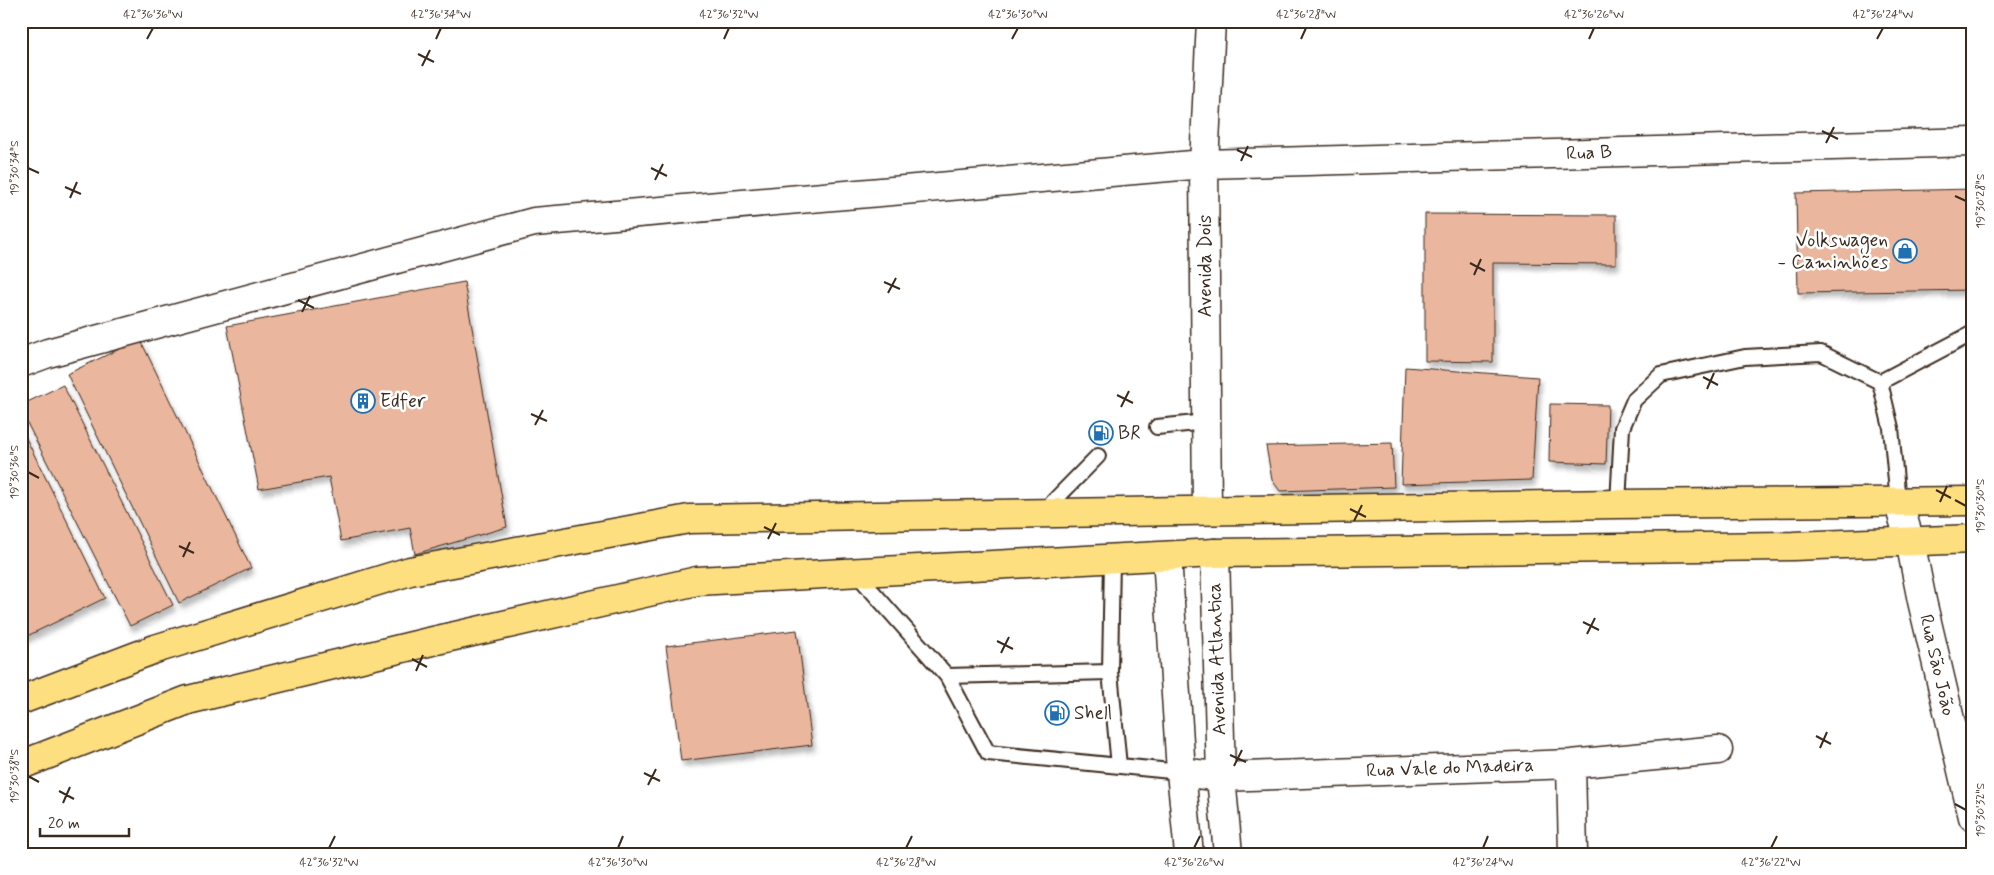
<svg xmlns="http://www.w3.org/2000/svg" width="1994" height="875" font-family="Mynerve,sans-serif">
<style>
.building{fill:#eab69d;stroke:#3b2a1e;filter:url(#shadow)}
.lines{fill:none;stroke-linecap:round;stroke-linejoin:round}
.service-casing{stroke:#3b2a1e;stroke-width:18}
.minor-casing{stroke:#3b2a1e;stroke-width:31}
.primary-casing{stroke:#3b2a1e;stroke-width:31}
.service{stroke:#fff;stroke-width:14}
.minor{stroke:#fff;stroke-width:28}
.primary{stroke:#fedf80;stroke-width:28}
.ticks{fill:none;stroke:#3b2a1e;stroke-width:2}
.labels{text-anchor:middle;dominant-baseline:central;stroke-width:5;stroke-linejoin:round;paint-order:stroke}
.street-label{font-size:19px;fill:#3b2a1e;stroke:#fff}
.poi-label{font-size:19px;fill:#3b2a1e;stroke:#fff;text-anchor:start}
.neatline{fill:none;stroke:#3b2a1e;stroke-width:2}
.ticks-label{font-size:12px;text-anchor:middle;fill:#3b2a1e}
</style>
<defs>
<filter id="shadow"><feDropShadow dx="3" dy="5.5" stdDeviation="2.5" flood-color="#0004"/></filter>
</defs>
<rect width="100%" height="100%" fill="#fff"/>
<filter id="ink" filterUnits="userSpaceOnUse"><feTurbulence type="fractalNoise" baseFrequency=".02" numOctaves="2"/><feDisplacementMap in="SourceGraphic" scale="10" xChannelSelector="R" yChannelSelector="G"/><feConvolveMatrix kernelMatrix="1 2 1 2 8 2 1 2 1" color-interpolation-filters="sRGB"/></filter>
<g filter="url(#ink)">
<path class="building" d="M1973 189V290L1798 293 1796 193Z
M1425 214 1616 215V264L1493 263V362L1425 361Z
M464 282 507 527 415 554 410 528 341 541 329 477 259 489 227 326Z
M140 339 251 568 179 603 67 374Z
M1405 367 1538 377 1532 480 1401 484Z
M63 385 173 605 130 626 21 411V405Z
M1550 404 1608 405 1606 464 1549 462Z
M21 428 105 598 21 639Z
M1392 443 1394 487 1280 491 1272 480 1266 446Z
M797 630 812 745 681 761 666 646Z"/>
<g class="lines">
<g class="service-casing">
<path id="service" d="M1880 382 1973 333
M1157 427 1206 422
M1618 504 1622 428 1634 400 1661 375 1745 357 1821 353 1880 382 1891 428 1898 502
M1043 512 1098 456
M856 573 947 676 1110 672 1112 559
M1110 672 1119 766
M947 676 988 753 1181 772"/>
</g>
<g class="minor-casing">
<path id="minor" d="M21 363 48 353 534 222 1204 164 1973 142
M1898 502 1910 541 1922 601 1973 817
M1207 510 1204 164 1211 21
M1215 553 1221 777 1228 854
M1167 556 1181 772 1189 854
M1571 764 1573 854
M1181 772 1221 777 1571 764 1718 750"/>
</g>
<g class="primary-casing">
<path id="primary" d="M21 700 155 649 410 571 689 519 1618 504 1973 501
M21 765 188 700 424 643 697 581 1215 553 1793 546 1973 539"/>
</g>
<use href="#service" class="service"/>
<use href="#minor" class="minor"/>
<use href="#primary" class="primary"/>
</g>
</g>
<path class="ticks" d="M147 39 153 28M436 39 441 28M724 39 729 28M1012 39 1018 28M1301 39 1306 28M1589 39 1594 28M1877 39 1883 28M418 54 434 62M422 66 430 50M1822 131 1838 139M1826 143 1834 127M1237 150 1252 157M1241 161 1248 146M28 168 39 173M651 168 667 176M655 180 663 164M65 187 81 194M1955 196 1966 201M70 198 77 182M1470 263 1485 271M1474 275 1481 259M884 282 900 289M888 293 896 278M298 300 314 308M302 312 310 296M1703 377 1718 385M1707 389 1714 373M1117 395 1133 403M1121 407 1129 391M531 414 547 421M535 425 543 410M28 472 39 478M1936 490 1951 498M1955 500 1966 506M1940 502 1947 486M1350 509 1366 517M1354 521 1362 505M764 527 780 535M768 539 776 523M179 546 194 553M183 557 190 542M1583 622 1599 630M1587 634 1595 618M997 641 1013 649M1001 653 1009 637M412 659 427 667M416 671 423 655M1816 736 1831 744M1820 748 1827 732M1230 755 1246 762M1234 766 1242 750M644 773 660 781M28 776 39 782M648 785 656 769M59 791 74 799M63 803 70 787M1955 804 1966 810M329 848 335 836M618 848 623 836M906 848 912 836M1194 848 1200 836M1483 848 1488 836M1771 848 1777 836"/>
<defs>
<g id="shop-ring" transform="scale(1.25)"><circle r="9.5" fill="#fff" stroke="#1f6fb2" stroke-width="1.5"/><path d="M-5-2.5h2.3a2.7 3.5 0 0 1 5.4 0H5L5.5 6h-11ZM-1.5-2.5h3a1.5 2.3 0 0 0-3 0Z" fill="#1f6fb2"/></g>
<g id="building-ring" transform="scale(1.25)"><circle r="9.5" fill="#fff" stroke="#1f6fb2" stroke-width="1.5"/><path d="M-4-6H4V6H1V3H-1V6H-4ZM-2.5-4.3h1.7v1.8h-1.7ZM.8-4.3h1.7v1.8H.8ZM-2.5-1h1.7V.8h-1.7ZM.8-1h1.7V.8H.8Z" fill="#1f6fb2"/></g>
<g id="fuel-ring" transform="scale(1.25)"><circle r="9.5" fill="#fff" stroke="#1f6fb2" stroke-width="1.5"/><path d="M-5.5-6h7V0h2V4h1.3V-2.5L3-4.5l.8-.8L6-3V5H2.5V1h-1V6h-7ZM-4.2-4.7v3.2H.2V-4.7Z" fill="#1f6fb2"/></g>
</defs>
<g fill-rule="evenodd">
<use href="#shop-ring" x="1905" y="251"/>
<use href="#building-ring" x="363" y="401"/>
<use href="#fuel-ring" x="1101" y="433"/>
<use href="#fuel-ring" x="1057" y="713"/>
</g>
<g class="labels">
<g class="street-label">
<text transform="translate(1589 153) rotate(-2)">Rua B</text>
<text transform="translate(1205 266) rotate(-90)">Avenida Dois</text>
<text transform="translate(1217 659) rotate(-92)">Avenida Atlantica</text>
<text transform="translate(1937 665) rotate(77)">Rua São João</text>
<text transform="translate(1450 768) rotate(-2)">Rua Vale do Madeira</text>
</g>
<g class="poi-label">
<text x="1888" y="240" text-anchor="end">Volkswagen<tspan x="1888" dy="22">- Caminhões</tspan></text>
<text x="380" y="401">Edfer</text>
<text x="1118" y="433">BR</text>
<text x="1074" y="713">Shell</text>
</g>
</g>
<rect width="1994" height="875" fill="none" stroke="#fff" stroke-width="55"/>
<path d="M40 828v8h89v-8" fill="none" stroke="#3b2a1e" stroke-width="2.5"/>
<text x="48" y="828" font-size="15" fill="#3b2a1e" stroke="#ffffff" stroke-width="4" paint-order="stroke">20 m</text>
<rect x="28" y="28" width="1938" height="820" class="neatline"/>
<g class="ticks-label">
<text x="153" y="18">42°36'36"W</text>
<text x="441" y="18">42°36'34"W</text>
<text x="729" y="18">42°36'32"W</text>
<text x="1018" y="18">42°36'30"W</text>
<text x="1306" y="18">42°36'28"W</text>
<text x="1594" y="18">42°36'26"W</text>
<text x="1883" y="18">42°36'24"W</text>
<text transform="translate(14 168) rotate(-90)" y="4">19°30'34"S</text>
<text transform="translate(1980 201) rotate(-90)" y="4">19°30'28"S</text>
<text transform="translate(14 472) rotate(-90)" y="4">19°30'36"S</text>
<text transform="translate(1980 506) rotate(-90)" y="4">19°30'30"S</text>
<text transform="translate(14 776) rotate(-90)" y="4">19°30'38"S</text>
<text transform="translate(1980 810) rotate(-90)" y="4">19°30'32"S</text>
<text x="329" y="866">42°36'32"W</text>
<text x="618" y="866">42°36'30"W</text>
<text x="906" y="866">42°36'28"W</text>
<text x="1194" y="866">42°36'26"W</text>
<text x="1483" y="866">42°36'24"W</text>
<text x="1771" y="866">42°36'22"W</text>
</g>
</svg>
